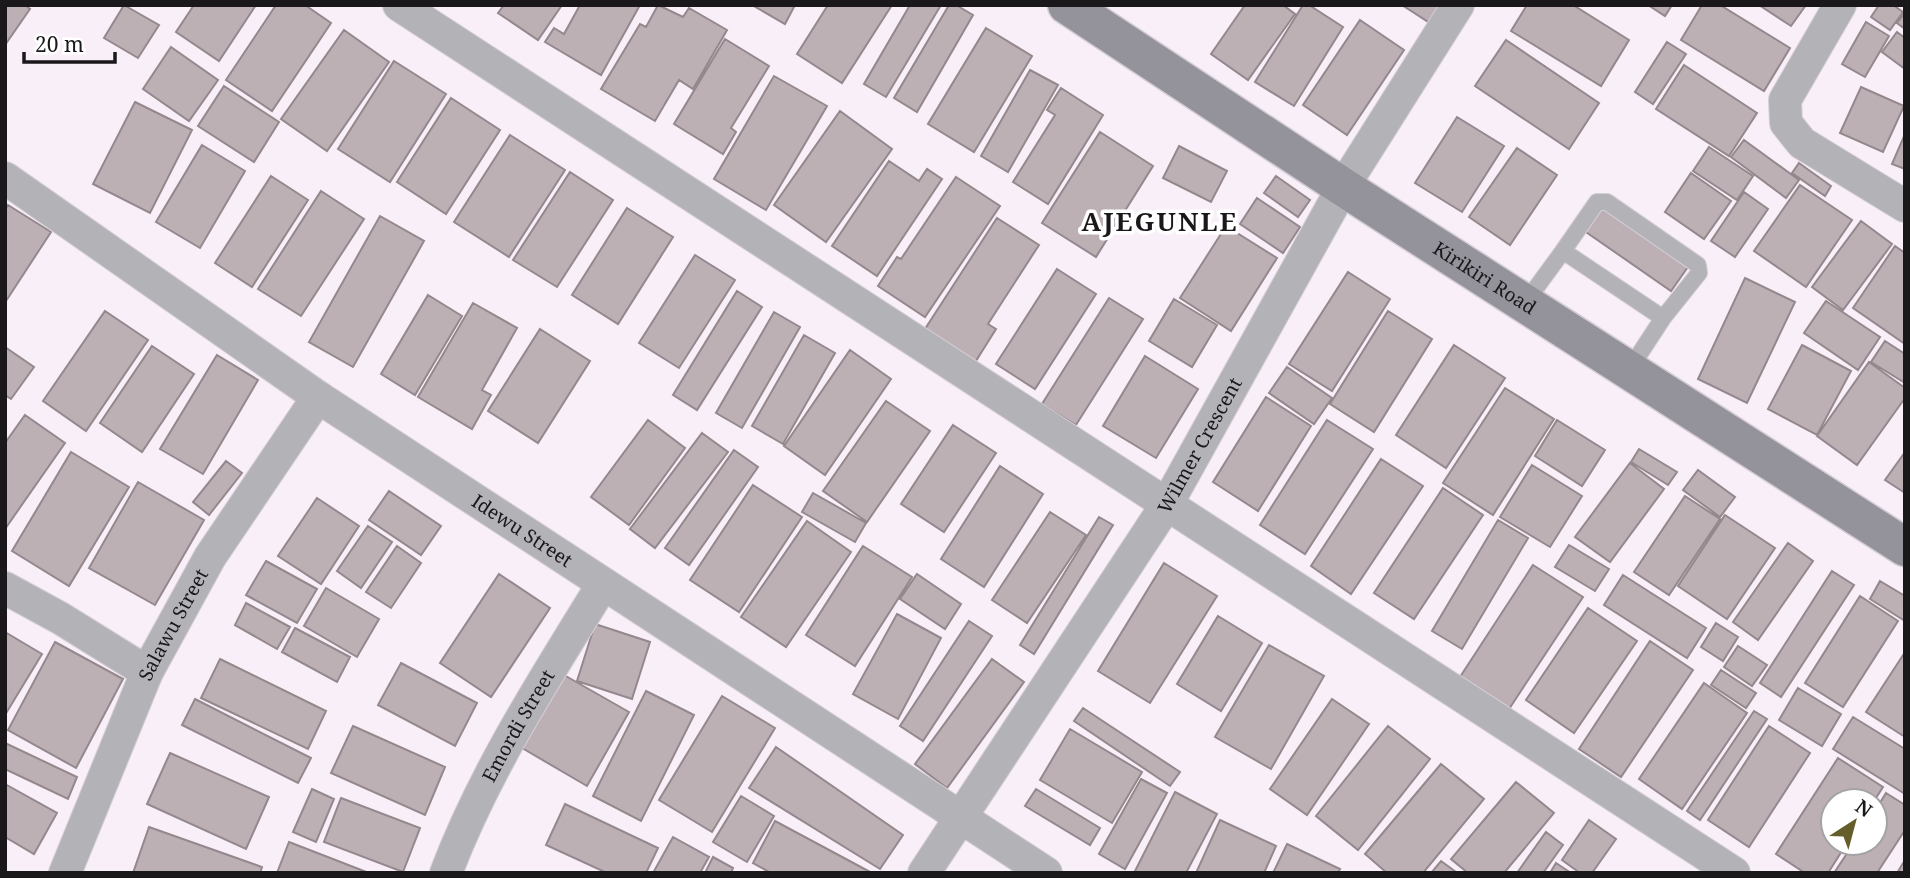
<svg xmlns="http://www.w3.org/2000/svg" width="1910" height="878" font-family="'Noto Serif',serif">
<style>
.building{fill:#bdb0b5;stroke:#94888d;stroke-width:2}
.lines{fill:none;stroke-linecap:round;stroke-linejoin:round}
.service-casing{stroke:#d5cdd6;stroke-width:18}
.minor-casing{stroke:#d5cdd6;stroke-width:34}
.secondary-casing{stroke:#d5cdd6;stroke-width:41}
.service{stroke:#b3b2b7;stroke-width:16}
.minor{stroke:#b3b2b7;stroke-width:32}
.secondary{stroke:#94929a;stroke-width:38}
.labels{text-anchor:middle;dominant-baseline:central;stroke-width:7;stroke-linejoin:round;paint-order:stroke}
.street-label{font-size:19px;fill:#1b181c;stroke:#fff}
.district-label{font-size:26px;font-weight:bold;letter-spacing:2px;fill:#1b181c;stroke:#fff}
</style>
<rect width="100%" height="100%" fill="#f8eff9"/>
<path class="building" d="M5 5H25L30 9 5 45Z
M124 5 159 25 138 58 104 38Z
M194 5H256L219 61 176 32Z
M276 5H305L331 23 272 111 226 80Z
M504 5H562L538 40 498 13Z
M580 5H640L601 75 545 42 554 28 564 34Z
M658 5 683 17 689 8 727 30 693 89 679 80 655 121 601 89 640 24 646 27Z
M752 5H795L785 24Z
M828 5H892L842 83 797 54Z
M910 5H941L886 97 864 84Z
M949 5H956L973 15 917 112 894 98Z
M1245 5H1283L1295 14 1248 80 1211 54Z
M1303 5H1309L1343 27 1294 106 1255 82Z
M1402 5H1446L1433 25Z
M1527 5H1573L1629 40 1601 86 1511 31Z
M1648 5H1672L1665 16Z
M1702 5H1720L1790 48 1764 91 1681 40Z
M1759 5H1806L1791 26Z
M1879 5H1893L1903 12 1890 30 1871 17Z
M1905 13V29L1897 23Z
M1360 20 1404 50 1347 135 1303 105Z
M1866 22 1889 36 1865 77 1842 64Z
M986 28 1032 56 974 152 928 124Z
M344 30 389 62 327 151 281 119Z
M1897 32 1905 38V69L1882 52Z
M725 39 769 66 731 128 736 132 723 154 674 124Z
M1506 40 1599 103 1569 149 1475 86Z
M1667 42 1686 54 1653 104 1635 92Z
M171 47 218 80 189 121 143 89Z
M394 61 446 94 390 182 338 149Z
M1684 65 1757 113 1729 156 1656 109Z
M1030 70 1058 85 1008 172 981 156Z
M774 76 827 106 766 210 714 179Z
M224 86 279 122 254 162 198 126Z
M1861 87 1904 106 1883 152 1840 133Z
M1061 88 1103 115 1048 204 1013 182 1055 115 1047 110Z
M451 98 500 130 446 214 397 182Z
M135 102 192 130 150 213 93 184Z
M840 111 892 149 826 242 774 205Z
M1457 117 1504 146 1462 212 1415 183Z
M1100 132 1153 166 1096 257 1042 223Z
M1905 134V169L1892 164Z
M510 135 565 170 509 257 454 222Z
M1744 140 1799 180 1786 198 1731 157Z
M202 145 245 171 200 248 156 222Z
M1179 146 1227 171 1211 202 1163 178Z
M1709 147 1753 176 1737 200 1693 171Z
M1517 148 1557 175 1510 245 1469 217Z
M889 161 919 181 927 169 942 179 877 276 832 246Z
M1799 163 1831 186 1825 196 1792 173Z
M570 172 613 200 557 287 513 260Z
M1691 173 1731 201 1704 239 1665 212Z
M271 176 308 200 252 287 215 263Z
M1276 176 1310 200 1298 217 1264 193Z
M956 177 1000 206 925 317 878 286 897 257 901 259Z
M1800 185 1852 220 1806 287 1754 251Z
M321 191 364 219 301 316 258 289Z
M1744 192 1768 209 1735 257 1711 241Z
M1257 198 1300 227 1283 253 1240 224Z
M1602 203 1690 264 1671 291 1583 230Z
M8 205 51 232 6 301 5 210Z
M627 208 673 237 618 324 572 295Z
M380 216 424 241 353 367 309 342Z
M997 218 1039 245 988 324 996 329 974 364 923 332Z
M1861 221 1892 244 1843 310 1812 287Z
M1226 226 1277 258 1231 331 1180 298Z
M1895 246 1905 253V344L1853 308Z
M695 255 735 280 679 368 639 343Z
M1057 269 1096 294 1035 389 996 364Z
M1348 272 1390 299 1332 391 1289 364Z
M1745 278 1795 302 1747 403 1698 379Z
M737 291 762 307 697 410 673 395Z
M428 295 462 316 415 395 381 374Z
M1109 298 1143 319 1076 425 1042 404Z
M1174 299 1217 325 1192 367 1149 341Z
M1826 301 1880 337 1858 370 1804 333Z
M473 303 517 328 482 390 491 395 472 429 418 397Z
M105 311 148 340 86 431 43 401Z
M1388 311 1432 339 1374 432 1330 404Z
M774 312 800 327 742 428 716 413Z
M540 329 590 361 538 443 488 411Z
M804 335 835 353 783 444 752 426Z
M1885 341 1905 354V383L1871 362Z
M1454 345 1505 378 1446 468 1396 435Z
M1802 345 1851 371 1817 435 1768 409Z
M152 346 194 374 142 452 100 423Z
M5 347 34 367 11 399 5 395Z
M850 350 891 379 825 475 784 446Z
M217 355 258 380 203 474 160 449Z
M1145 356 1198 389 1156 458 1103 426Z
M1869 362 1905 388V398L1857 465 1817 436Z
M1287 367 1332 398 1314 424 1269 393Z
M1505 388 1554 419 1493 515 1443 483Z
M1266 397 1311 426 1258 511 1213 482Z
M886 401 930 431 867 522 823 491Z
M25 415 65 443 5 529V443Z
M648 420 685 448 629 525 591 497Z
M1327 420 1373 449 1305 554 1260 525Z
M1557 420 1605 450 1582 486 1535 456Z
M953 425 996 453 944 532 901 504Z
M702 433 728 452 655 548 630 529Z
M1639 449 1677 472 1668 485 1631 462Z
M734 450 758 467 689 565 665 548Z
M71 452 129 487 69 586 12 551Z
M1905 452V493L1885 480Z
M1381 459 1423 486 1351 594 1311 566Z
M226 461 242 473 209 515 193 502Z
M1630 463 1664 489 1610 562 1575 537Z
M1532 465 1582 496 1550 547 1500 517Z
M1000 466 1043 494 984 587 941 559Z
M1698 470 1735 497 1720 517 1683 490Z
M138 482 204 520 155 605 89 568Z
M753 485 802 517 739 612 690 580Z
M1443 488 1483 515 1414 619 1374 593Z
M389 491 441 526 421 555 369 520Z
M813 493 866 523 855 542 802 512Z
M1685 496 1720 519 1669 595 1634 572Z
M317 498 359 526 321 584 278 556Z
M1050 512 1086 535 1027 623 992 600Z
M1725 515 1775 548 1727 619 1678 586Z
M1099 517 1113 525 1034 654 1020 645Z
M1498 520 1528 538 1462 649 1432 631Z
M807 521 851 552 786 647 741 617Z
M368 526 392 542 361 588 337 571Z
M1788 543 1813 561 1758 640 1733 622Z
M1569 545 1609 569 1595 591 1555 567Z
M397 546 421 563 391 608 366 592Z
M863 546 912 577 855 666 806 635Z
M266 561 317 589 297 623 246 595Z
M1164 563 1217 596 1150 703 1098 671Z
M1533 565 1583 597 1509 709 1460 677Z
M1832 571 1854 585 1781 697 1760 683Z
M499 574 550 608 491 697 440 663Z
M917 574 961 604 945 629 900 599Z
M1623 575 1706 628 1687 658 1604 605Z
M1880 581 1905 596V621L1870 599Z
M326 588 379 619 357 657 304 626Z
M1860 596 1898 621 1843 707 1805 683Z
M246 603 290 627 277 649 235 625Z
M1588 608 1637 641 1574 733 1526 700Z
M897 614 941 638 898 719 853 694Z
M1218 616 1262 643 1221 711 1177 684Z
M969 621 992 636 923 741 900 726Z
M1716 623 1738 637 1723 661 1701 647Z
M595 624 650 642 632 699 577 681Z
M295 628 350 657 337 682 282 652Z
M5 632 42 654 5 715Z
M1650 641 1693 670 1621 777 1579 749Z
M55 642 123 679 76 768 8 730Z
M1269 645 1324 676 1271 769 1215 737Z
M1738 646 1767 665 1752 686 1724 667Z
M1905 652V737L1866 712Z
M220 659 326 711 308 749 201 698Z
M992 659 1024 682 947 788 915 764Z
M401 663 477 703 455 746 378 705Z
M1721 670 1756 693 1746 708 1711 685Z
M564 675 629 712 587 786 522 748Z
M1704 683 1747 713 1682 809 1639 779Z
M1798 688 1841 714 1822 746 1779 720Z
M646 691 694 715 641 821 593 796Z
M722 696 775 728 712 832 659 800Z
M195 699 311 758 298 783 182 725Z
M1332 699 1369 724 1307 815 1270 789Z
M1083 708 1180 772 1170 786 1074 721Z
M1754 711 1767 719 1700 820 1687 811Z
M1853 717 1905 749V794L1833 749Z
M353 726 445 767 425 815 331 773Z
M1388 726 1430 759 1358 850 1316 816Z
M1769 726 1810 753 1749 847 1708 820Z
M1070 729 1142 772 1112 823 1040 780Z
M5 743 77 777 68 799 5 769Z
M776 747 903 835 880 869 749 788Z
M170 753 269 797 246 849 147 804Z
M1838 758 1883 787 1874 801H1833V843H1847L1828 873H1805L1776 854Z
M1441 764 1484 799 1423 873H1387L1365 854Z
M1141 779 1167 793 1125 869 1099 854Z
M1516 782 1554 813 1504 873H1468L1451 859Z
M5 784 57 813 34 854 5 837Z
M312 789 334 799 316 842 293 832Z
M1036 789 1100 828 1090 845 1025 806Z
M1175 792 1217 814 1186 873H1134Z
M1886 793 1905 805V830L1877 873H1834L1854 843H1875V811Z
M741 796 774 816 747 862 713 842Z
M341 798 420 828 403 872 324 842Z
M565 804 658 848 646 873H607L546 845Z
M1220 820 1276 846 1264 873H1196Z
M1589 820 1616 839 1592 873H1580L1562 860Z
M775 821 872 873H771L753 863Z
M149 827 262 867 260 873H133Z
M1546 832 1563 845 1543 873H1517Z
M673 837 709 857 700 873H653Z
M289 842 369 873H277Z
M1287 844 1340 869 1338 873H1273Z
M713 857 733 868 731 873H705Z
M1905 860V873H1897Z
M1441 861 1456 872V873H1431Z
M1556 863 1571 873H1550Z"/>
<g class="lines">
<g class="service-casing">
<path id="service" d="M1563 251 1597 202H1607L1698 265 1699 273 1663 318
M1525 303 1563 251 1663 318 1629 370"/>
</g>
<g class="minor-casing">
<g id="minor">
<path d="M399 5 1734 873"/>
<path d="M1840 5 1785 100 1786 123 1802 143 1905 206"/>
<path id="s1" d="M5 178 318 397 1046 873"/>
<path d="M5 588 60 618 147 672"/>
<path id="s2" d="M65 873 147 672 210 557 318 397"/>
<path id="s3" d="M446 873C485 770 546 677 603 584"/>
<path id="s4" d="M924 873 1167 504 1343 187 1458 5"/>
</g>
</g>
<g class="secondary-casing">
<g id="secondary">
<path id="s5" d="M1067 5 1343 187 1905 547"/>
</g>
</g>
<use href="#service" class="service"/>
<use href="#minor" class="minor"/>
<use href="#secondary" class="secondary"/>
</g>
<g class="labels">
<g class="street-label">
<text stroke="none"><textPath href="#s5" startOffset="499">Kirikiri Road</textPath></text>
<text stroke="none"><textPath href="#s4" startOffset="509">Wilmer Crescent</textPath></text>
<text stroke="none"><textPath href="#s1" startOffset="626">Idewu Street</textPath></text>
<text stroke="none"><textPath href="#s2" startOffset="271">Salawu Street</textPath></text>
<text stroke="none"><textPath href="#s3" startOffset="164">Emordi Street</textPath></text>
</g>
<g class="district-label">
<text x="1160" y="221">AJEGUNLE</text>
</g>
</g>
<rect width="1910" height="878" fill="none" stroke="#1b181c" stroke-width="14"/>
<g transform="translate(1854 822) rotate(36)"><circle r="33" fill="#ffffff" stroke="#a4a3a4" stroke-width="2"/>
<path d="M0-5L12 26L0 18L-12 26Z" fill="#655e2b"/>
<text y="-10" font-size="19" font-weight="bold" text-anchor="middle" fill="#1b181c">N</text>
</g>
<path d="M24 52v10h91v-10" fill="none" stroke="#1b181c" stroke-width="3.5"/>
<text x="35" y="52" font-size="21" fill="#1b181c" stroke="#ffffff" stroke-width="5" paint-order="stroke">20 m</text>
</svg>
